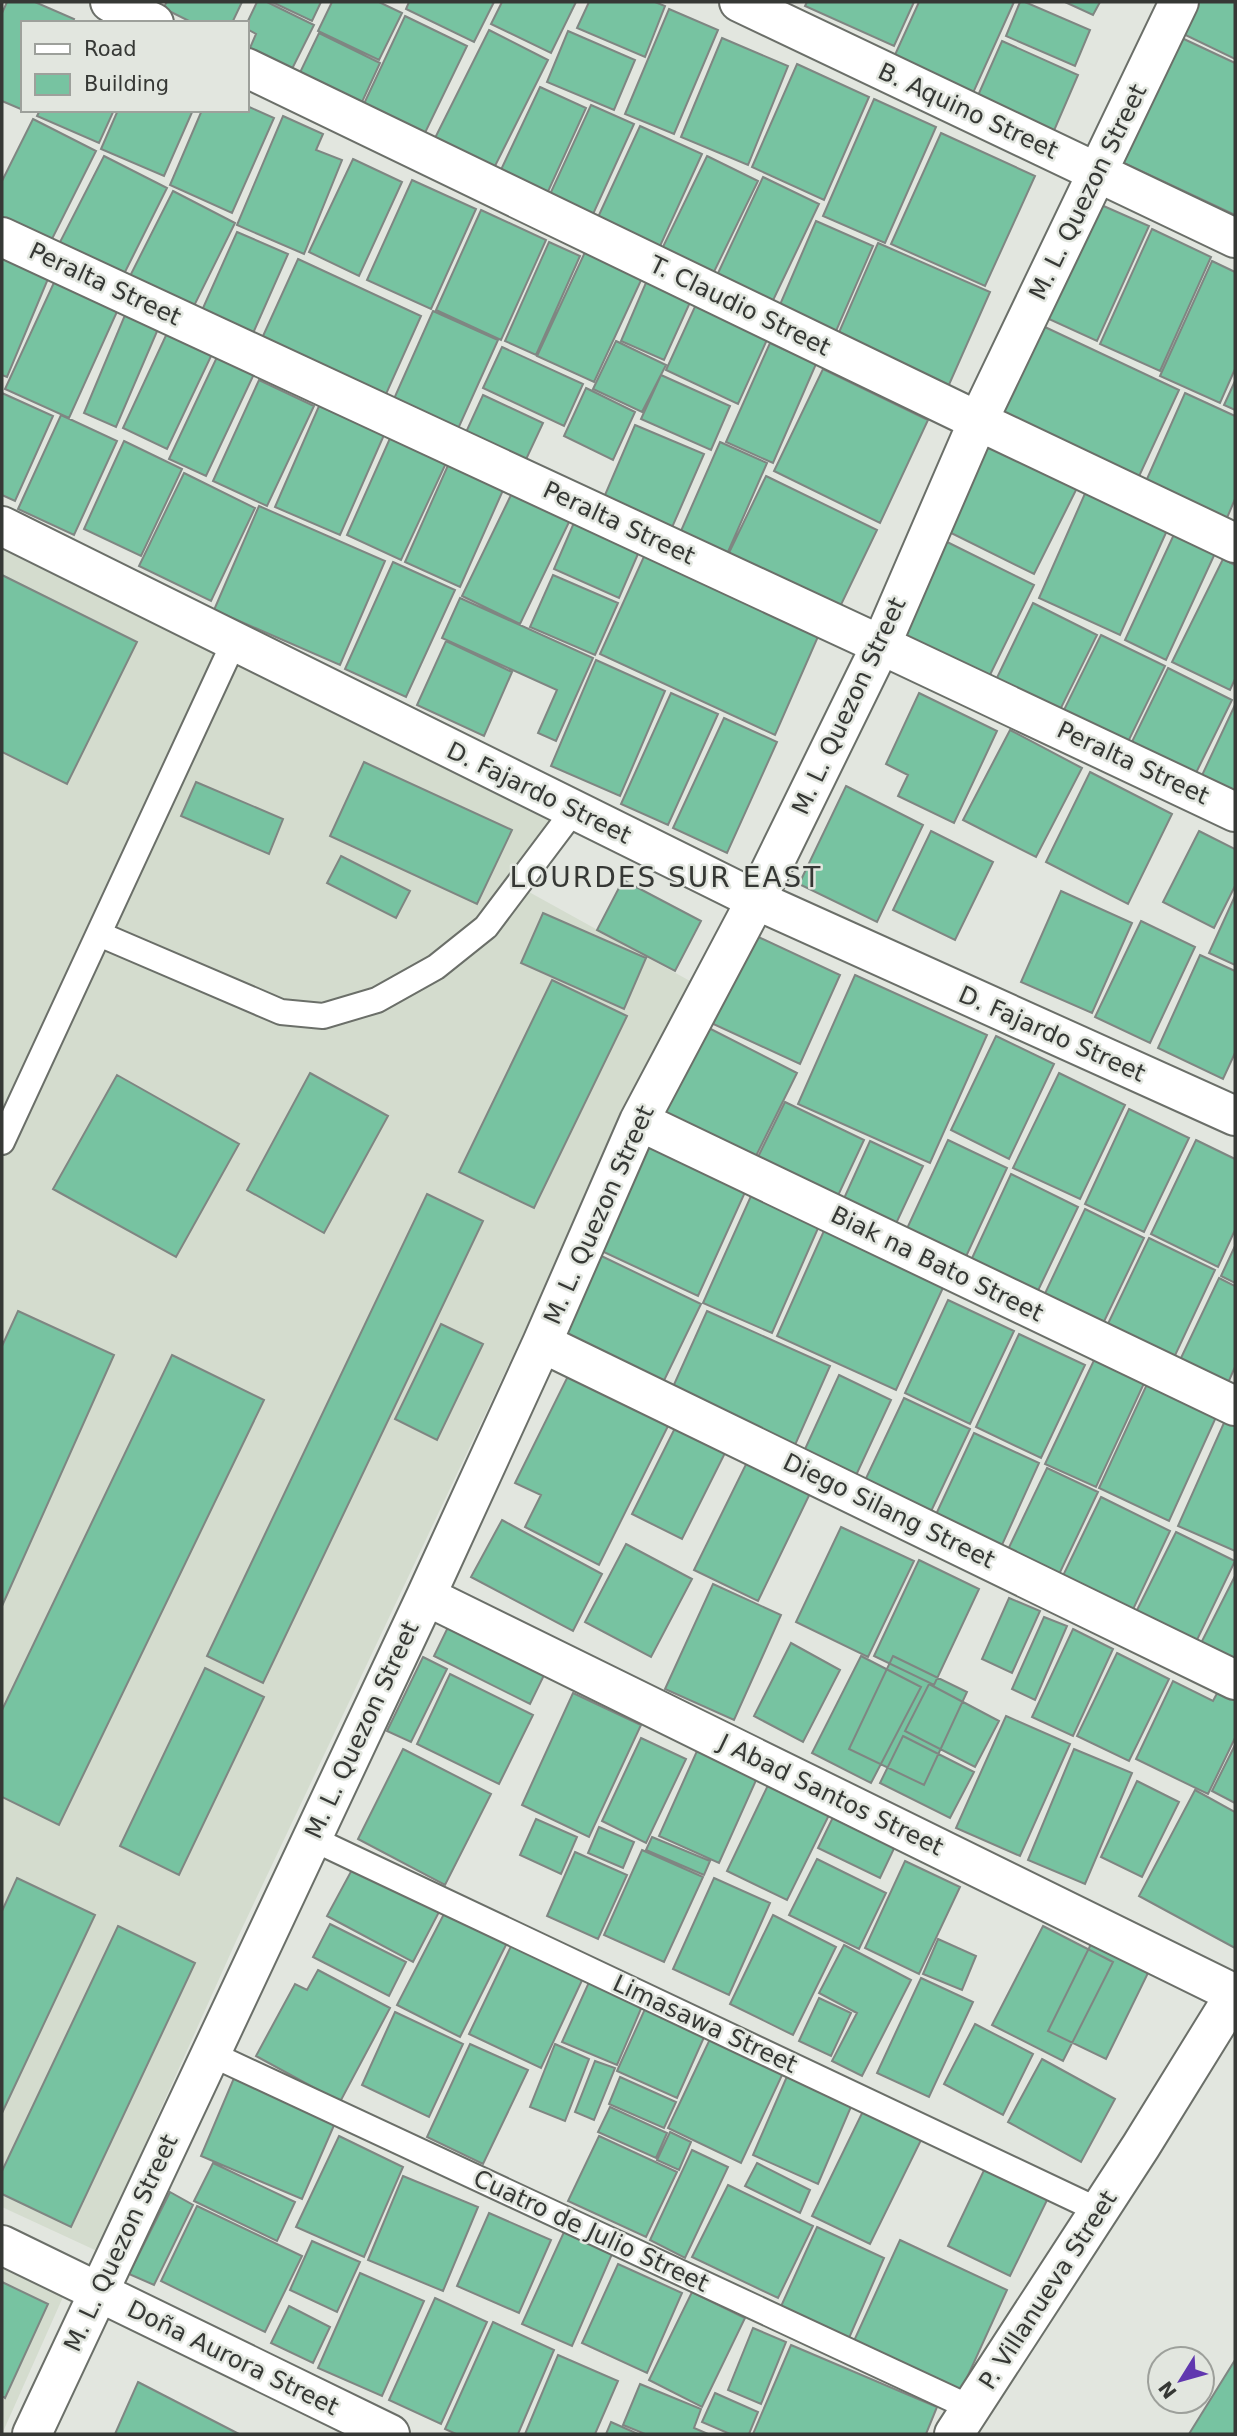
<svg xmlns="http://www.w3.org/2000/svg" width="1237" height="2436" font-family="'DejaVu Sans',sans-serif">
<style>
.built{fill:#d4dcce}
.building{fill:#77c3a1;stroke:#7f8682;stroke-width:2}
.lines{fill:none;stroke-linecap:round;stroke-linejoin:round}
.lane-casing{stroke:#6b6f69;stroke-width:28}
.street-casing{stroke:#6b6f69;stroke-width:42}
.lane{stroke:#fff;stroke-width:24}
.street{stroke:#fff;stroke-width:38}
.labels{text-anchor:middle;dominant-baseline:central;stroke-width:5;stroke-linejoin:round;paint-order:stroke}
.street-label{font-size:24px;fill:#363835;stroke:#e2e6df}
.quarter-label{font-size:28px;letter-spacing:2px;fill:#363835;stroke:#e2e6df}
</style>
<rect width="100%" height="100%" fill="#e2e6df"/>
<path class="built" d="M2 547 198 642 556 824 529 892 690 981 237 1939 97 2251 2 2207Z
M2 2266 63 2297 2 2434Z"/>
<path class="building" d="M7 2H35L74 19 72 23H23V110L2 101V13Z
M167 2H242L232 23H193L163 8Z
M257 2H267L314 25 289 75 247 55 256 34 247 29V23Z
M272 2H321L312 21Z
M332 2H379L402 13 379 60 318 31Z
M409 2H494L474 42 406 9Z
M502 2H576L551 53 491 24Z
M589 2H655L665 6 645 57 577 28Z
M807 2H914L894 46 805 6Z
M919 2H1014L973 93 894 57Z
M1020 2H1025L1090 30 1075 66 1006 36Z
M1065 2H1100L1093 15Z
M1184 2H1235V59L1171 28Z
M669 9 718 30 674 134 625 114Z
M405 16 467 46 423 137 362 108Z
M489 30 548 60 492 172 433 142Z
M568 31 635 60 614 110 547 82Z
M1169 32 1235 63V215L1111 157Z
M319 33 380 63 356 115 294 85Z
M722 38 788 66 748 165 681 137Z
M1002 41 1078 75 1053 133 976 100Z
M797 64 869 97 824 200 752 167Z
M540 87 586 108 546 196 499 174Z
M874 99 936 127 885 243 823 216Z
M591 105 634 124 589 223 546 203Z
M247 106 274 118 232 213 170 185 202 110H247Z
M40 110H114L99 143 37 116Z
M118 110H193L164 176 101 149Z
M283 116 323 134 316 150 342 160 304 254 237 225Z
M33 119 96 151 50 243 2 219V181Z
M640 126 702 154 655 257 593 228Z
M941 133 1035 176 985 286 891 244Z
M104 156 167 188 121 280 57 248Z
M707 156 758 181 711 278 660 253Z
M353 159 402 182 359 276 309 252Z
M763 177 819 204 767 313 712 286Z
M412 180 476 209 431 309 367 280Z
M173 191 235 223 189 316 126 284Z
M1090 200 1149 226 1097 341 1038 314Z
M481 210 546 240 501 340 436 310Z
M816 221 873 246 833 338 776 314Z
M1152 229 1211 257 1160 371 1100 344Z
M237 232 288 254 250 340 199 317Z
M549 242 580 256 536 355 505 341Z
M878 243 990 292 948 387 837 337Z
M586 250 643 276 594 382 537 356Z
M2 253 50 274 7 377 2 375Z
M298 259 421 316 382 403 258 347Z
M1212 261 1235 272V369L1220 403 1160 376Z
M57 276 120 305 69 418 5 389Z
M648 278 692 298 664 360 621 341Z
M698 300 770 333 738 404 666 370Z
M433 311 498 340 453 440 389 410Z
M125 315 158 329 116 427 84 413Z
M1030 320 1179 390 1135 485 986 416Z
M168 331 213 352 167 449 123 428Z
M616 341 666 365 642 412 593 389Z
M770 343 816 364 773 463 726 442Z
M502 347 583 384 564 426 483 388Z
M217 357 254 374 206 476 169 459Z
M823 369 928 420 880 523 774 471Z
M661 375 730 406 711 450 641 419Z
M259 380 314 406 267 506 213 481Z
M1235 381V410L1224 405Z
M586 388 635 412 613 460 564 436Z
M2 393 53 416 15 501 2 495Z
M1185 393 1235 416V499L1224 525 1143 488Z
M483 395 543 423 522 468 462 441Z
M319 406 384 435 340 535 275 507Z
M61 415 117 441 74 535 18 509Z
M635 425 704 454 670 532 602 502Z
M981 433 1080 482 1034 574 935 525Z
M391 436 447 461 401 560 347 535Z
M124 441 182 469 141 556 84 529Z
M720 442 767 463 724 561 677 540Z
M449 463 504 488 460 587 405 562Z
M184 473 255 508 211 601 139 566Z
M766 476 877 530 837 613 726 559Z
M1087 489 1169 526 1120 635 1039 598Z
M512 493 570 520 520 624 462 596Z
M259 506 385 561 340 665 214 610Z
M576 518 641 547 619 598 554 569Z
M1176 530 1217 549 1166 660 1125 640Z
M935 536 1034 585 989 677 890 628Z
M646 552 820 632 775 735 600 654Z
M1223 559 1235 565V679L1230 690 1172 662Z
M393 562 455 590 406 697 345 669Z
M2 575 137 642 67 784 2 752Z
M553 575 618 603 595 655 530 627Z
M460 598 593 658 556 741 538 733 557 690 442 638Z
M1033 603 1097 635 1056 718 993 686Z
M1101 635 1165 666 1124 750 1060 718Z
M446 641 512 672 484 736 417 705Z
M596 660 665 691 620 796 551 766Z
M1168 668 1232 700 1191 783 1127 752Z
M671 693 718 714 668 825 621 804Z
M919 693 997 731 954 823 898 796 908 775 886 764Z
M1235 705V804L1197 786Z
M724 718 777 742 727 853 673 828Z
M1010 730 1082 768 1036 857 963 820Z
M364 762 512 830 477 904 330 836Z
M1090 772 1172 814 1128 904 1046 862Z
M196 782 283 819 269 854 181 816Z
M846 786 923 825 877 922 799 884Z
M931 831 993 862 955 940 893 910Z
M1199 831 1235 849V886L1214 928 1163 902Z
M341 856 410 891 396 918 327 883Z
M623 880 701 921 675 971 597 930Z
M1061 891 1132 923 1092 1013 1021 982Z
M1235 896V965L1209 953Z
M543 913 646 958 624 1009 521 963Z
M1141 921 1195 947 1150 1043 1095 1017Z
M750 933 840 975 800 1064 709 1022Z
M1200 955 1235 971V1053L1223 1079 1158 1048Z
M855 975 987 1035 930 1163 798 1104Z
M552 980 627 1016 534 1208 459 1172Z
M697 1022 797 1073 753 1162 653 1111Z
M996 1036 1054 1064 1009 1159 951 1130Z
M310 1073 388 1116 324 1233 247 1190Z
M1059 1073 1125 1105 1080 1199 1013 1168Z
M117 1075 239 1144 176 1257 53 1189Z
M785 1102 864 1140 835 1202 755 1163Z
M1129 1109 1189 1138 1144 1232 1085 1204Z
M948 1140 1007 1168 963 1263 904 1235Z
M1196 1140 1235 1159V1230L1218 1267 1151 1234Z
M870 1141 923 1166 893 1230 841 1205Z
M640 1142 746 1190 698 1296 591 1246Z
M1011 1174 1078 1207 1033 1301 967 1269Z
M427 1194 483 1221 263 1683 207 1656Z
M751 1196 819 1226 772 1333 703 1303Z
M1085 1209 1144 1238 1099 1332 1040 1304Z
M827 1224 947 1279 896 1390 777 1336Z
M1149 1238 1215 1270 1171 1364 1104 1332Z
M1235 1246V1283L1221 1276Z
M591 1251 701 1304 658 1393 548 1340Z
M1219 1278 1235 1286V1367L1228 1383 1180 1360Z
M948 1300 1014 1331 970 1424 905 1393Z
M18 1311 114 1355 2 1606V1346Z
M707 1311 830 1366 791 1454 668 1398Z
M441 1324 483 1344 437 1440 395 1419Z
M1019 1334 1085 1365 1041 1458 976 1427Z
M172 1355 264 1400 59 1825 2 1797V1710Z
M1096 1356 1146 1379 1096 1487 1045 1464Z
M573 1366 673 1416 599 1565 525 1527 541 1495 515 1483Z
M839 1375 891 1400 852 1484 800 1460Z
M1148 1382 1217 1415 1169 1521 1099 1488Z
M904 1398 970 1429 926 1522 860 1491Z
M1227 1416 1235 1420V1551L1178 1526Z
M677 1424 727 1449 682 1539 632 1514Z
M974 1433 1039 1463 997 1556 931 1525Z
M754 1448 817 1479 758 1601 694 1570Z
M1047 1468 1098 1492 1054 1585 1003 1560Z
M1101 1497 1170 1531 1128 1620 1058 1586Z
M502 1520 602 1574 573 1631 471 1577Z
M841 1527 914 1561 868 1657 796 1622Z
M1176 1532 1235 1561 1196 1642 1136 1612Z
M626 1544 692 1579 651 1657 585 1622Z
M919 1560 979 1589 934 1685 874 1656Z
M1235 1576V1668L1198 1649Z
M713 1584 781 1615 734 1720 665 1689Z
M1009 1598 1040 1611 1012 1673 982 1659Z
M1044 1617 1067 1626 1035 1700 1012 1689Z
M451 1621 547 1669 530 1704 434 1656Z
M1073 1629 1113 1649 1073 1736 1032 1717Z
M791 1643 840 1670 803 1742 754 1716Z
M1117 1653 1169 1679 1129 1761 1077 1736Z
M861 1656 921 1687 871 1783 812 1753Z
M893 1656 967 1692 924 1785 849 1749Z
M423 1657 447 1669 411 1742 387 1731Z
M205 1668 264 1697 179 1875 120 1846Z
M450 1674 533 1715 499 1784 417 1744Z
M1224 1680 1235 1686V1738L1208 1794 1136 1759 1173 1681 1213 1701Z
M929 1684 999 1721 975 1767 905 1731Z
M573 1693 641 1725 589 1837 522 1805Z
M1006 1716 1070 1744 1020 1856 956 1828Z
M903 1736 974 1772 950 1818 880 1783Z
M641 1738 686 1759 646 1843 602 1821Z
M1235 1745V1803L1212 1791Z
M403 1749 491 1794 445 1885 358 1839Z
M1074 1749 1132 1773 1085 1884 1028 1860Z
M697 1751 757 1778 719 1863 659 1836Z
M770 1781 831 1811 787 1900 727 1871Z
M1137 1781 1179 1802 1142 1877 1101 1857Z
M1195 1790 1235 1812V1948L1139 1896Z
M837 1809 899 1838 880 1878 818 1848Z
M536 1819 577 1837 561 1874 520 1855Z
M599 1827 634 1842 623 1868 588 1853Z
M652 1837 710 1861 704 1875 646 1850Z
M642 1850 703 1877 664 1962 604 1935Z
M575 1852 627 1875 598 1939 547 1916Z
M817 1859 886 1893 859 1949 789 1915Z
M905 1861 960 1887 919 1974 865 1948Z
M354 1866 439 1912 413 1962 327 1916Z
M17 1878 95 1915 2 2113V1911Z
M714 1878 770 1903 729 1995 673 1969Z
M446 1910 508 1941 460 2037 397 2005Z
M773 1915 836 1947 793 2035 730 2004Z
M330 1924 406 1962 389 1996 313 1957Z
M118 1926 195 1963 71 2227 2 2194V2171Z
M1043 1926 1113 1962 1063 2061 992 2025Z
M938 1939 976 1956 962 1990 923 1974Z
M514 1940 585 1974 541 2068 469 2034Z
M1091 1944 1148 1973 1106 2059 1048 2031Z
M844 1945 911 1980 862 2076 832 2061 857 2013 819 1993Z
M318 1970 390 2008 340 2102 256 2056 295 1984 307 1990Z
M921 1978 973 2002 929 2097 877 2073Z
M590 1980 643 2004 617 2065 562 2042Z
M819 1998 851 2013 831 2056 799 2041Z
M645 2009 705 2035 677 2098 617 2071Z
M395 2012 463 2044 429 2117 362 2085Z
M975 2024 1033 2054 1003 2115 944 2084Z
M710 2039 783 2073 741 2163 668 2128Z
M470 2044 528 2070 483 2164 427 2137Z
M555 2044 589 2059 565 2121 530 2107Z
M1042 2059 1115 2099 1081 2162 1008 2122Z
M595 2061 615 2068 594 2120 575 2112Z
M788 2074 853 2102 818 2184 753 2155Z
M620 2077 676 2102 664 2128 609 2104Z
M234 2078 335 2123 302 2199 201 2156Z
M610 2107 667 2133 656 2158 598 2132Z
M865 2107 923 2136 870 2244 812 2216Z
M670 2132 691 2142 679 2170 657 2160Z
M339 2136 403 2167 364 2257 296 2227Z
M599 2136 677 2172 646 2237 568 2201Z
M692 2150 728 2167 685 2258 650 2240Z
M213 2163 295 2202 277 2241 194 2201Z
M757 2163 810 2190 800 2213 745 2186Z
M986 2166 1049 2196 1010 2276 948 2246Z
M403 2176 478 2207 443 2291 368 2260Z
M728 2185 813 2226 778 2298 692 2257Z
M170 2192 193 2205 154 2285 129 2274Z
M197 2206 302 2256 265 2332 161 2281Z
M489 2213 551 2240 519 2313 457 2286Z
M817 2227 884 2258 846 2345 778 2313Z
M564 2232 612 2254 572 2346 522 2324Z
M900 2240 1007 2290 960 2393 853 2343Z
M312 2241 360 2262 337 2312 290 2290Z
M618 2264 682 2293 647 2373 582 2343Z
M360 2273 424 2301 382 2396 318 2368Z
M2 2282 48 2304 5 2398 2 2396Z
M692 2292 745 2318 702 2407 649 2380Z
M435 2298 487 2322 441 2424 389 2400Z
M289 2306 330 2327 313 2363 271 2343Z
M493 2322 554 2350 518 2434H456L445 2429Z
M753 2328 786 2342 761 2404 728 2390Z
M791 2345 937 2407 926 2434H753Z
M558 2355 618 2381 595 2434H525Z
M1235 2360V2434H1189Z
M138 2382 239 2434H115Z
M640 2384 701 2409 694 2428 708 2434H645L623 2425Z
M715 2393 758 2412 749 2434H730L702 2422Z
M611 2422 638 2434H606Z"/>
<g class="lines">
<g class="lane-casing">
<path id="lane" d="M99 934 281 1012 323 1016 377 1000 436 967 486 927 574 810
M2 1142 234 642
M311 1838 1100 2211
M211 2054 971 2408"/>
</g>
<g class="street-casing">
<path id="street" d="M110 2 154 23
M739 2 1235 238
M247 68 978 421 1235 543
M2 237 881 645 1235 812
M2 526 756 900 1235 1116
M639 1121 1235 1406
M542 1343 1235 1680
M426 1596 1235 1994
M2 2245 390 2434
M32 2434 426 1596 542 1343 639 1121 756 900 881 645 978 421 1179 2
M954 2434 1141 2146 1235 1994"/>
</g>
<use href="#lane" class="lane"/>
<use href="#street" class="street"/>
</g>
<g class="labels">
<g class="street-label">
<text transform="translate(968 111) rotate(25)">B. Aquino Street</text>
<text transform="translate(1088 192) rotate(-64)">M. L. Quezon Street</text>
<text transform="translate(105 284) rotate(25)">Peralta Street</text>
<text transform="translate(740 306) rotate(26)">T. Claudio Street</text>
<text transform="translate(619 523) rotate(25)">Peralta Street</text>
<text transform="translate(849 706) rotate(-65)">M. L. Quezon Street</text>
<text transform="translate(1133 763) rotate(25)">Peralta Street</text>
<text transform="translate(539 793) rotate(26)">D. Fajardo Street</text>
<text transform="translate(1052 1034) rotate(24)">D. Fajardo Street</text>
<text transform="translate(599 1215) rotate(-66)">M. L. Quezon Street</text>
<text transform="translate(937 1264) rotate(26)">Biak na Bato Street</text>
<text transform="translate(889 1511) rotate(26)">Diego Silang Street</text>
<text transform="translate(362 1730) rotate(-65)">M. L. Quezon Street</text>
<text transform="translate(831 1795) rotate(26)">J Abad Santos Street</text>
<text transform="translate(705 2024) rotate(25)">Limasawa Street</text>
<text transform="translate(591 2231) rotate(25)">Cuatro de Julio Street</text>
<text transform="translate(121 2243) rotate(-65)">M. L. Quezon Street</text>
<text transform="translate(1048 2290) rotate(-57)">P. Villanueva Street</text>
<text transform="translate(233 2358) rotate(26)">Doña Aurora Street</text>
</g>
<g class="quarter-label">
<text x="666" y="877">LOURDES SUR EAST</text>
</g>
</g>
<rect width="1237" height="2436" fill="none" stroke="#363835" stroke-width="7"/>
<rect x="21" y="21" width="228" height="91" fill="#e2e6df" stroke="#9da09b" stroke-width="2"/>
<rect x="35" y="44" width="35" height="10" fill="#ffffff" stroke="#9da09b" stroke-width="2"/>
<text x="84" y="56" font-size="21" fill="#363835">Road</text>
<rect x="35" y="74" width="35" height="21" fill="#77c3a1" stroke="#9da09b" stroke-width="2"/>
<text x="84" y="91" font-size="21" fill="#363835">Building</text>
<g transform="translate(1181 2380) rotate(233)"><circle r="33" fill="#e2e6df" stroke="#9da09b" stroke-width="2"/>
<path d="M0-5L12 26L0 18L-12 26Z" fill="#6037af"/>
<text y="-10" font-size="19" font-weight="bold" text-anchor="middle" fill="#363835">N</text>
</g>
</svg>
